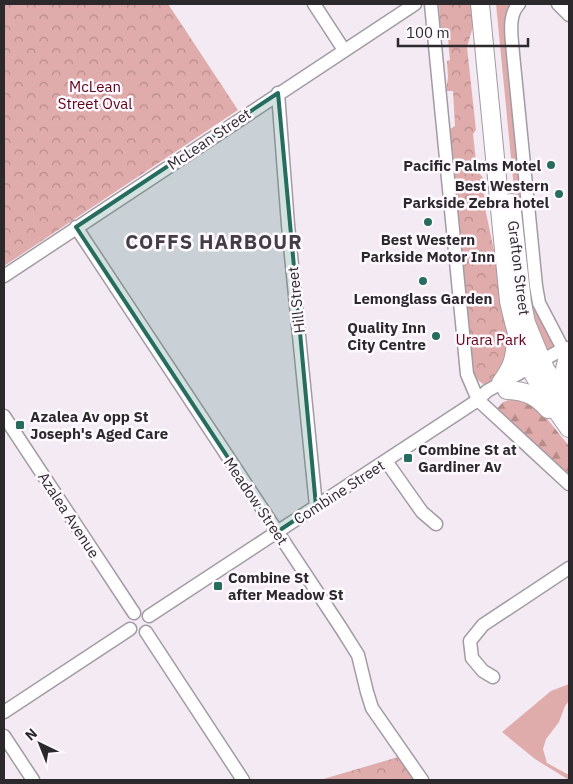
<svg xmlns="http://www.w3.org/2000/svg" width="573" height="784" font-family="'IBM Plex Sans',sans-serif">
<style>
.grass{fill:#e0acab}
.forest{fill:url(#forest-firs)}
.park{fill:url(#park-crowns)}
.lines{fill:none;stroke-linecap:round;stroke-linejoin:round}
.minor-casing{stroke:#a39ba4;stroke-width:15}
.highway-casing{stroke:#a39ba4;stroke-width:20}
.minor{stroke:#fff;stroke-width:12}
.highway{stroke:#fff;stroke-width:18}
.marked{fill:#266c5f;fill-opacity:0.2;stroke:#266c5f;stroke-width:4;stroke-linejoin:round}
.poi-dot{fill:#266c5f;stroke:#fef9fe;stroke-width:2}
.labels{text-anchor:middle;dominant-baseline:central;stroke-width:5;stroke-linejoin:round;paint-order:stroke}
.park-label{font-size:15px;fill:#630014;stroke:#fef9fe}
.street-label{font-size:15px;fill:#2c292c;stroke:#fef9fe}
.poi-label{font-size:15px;font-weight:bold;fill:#2c292c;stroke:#fef9fe;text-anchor:end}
.district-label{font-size:20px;font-weight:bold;letter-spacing:1px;fill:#443d45;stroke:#fef9fe}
</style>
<defs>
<pattern id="forest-firs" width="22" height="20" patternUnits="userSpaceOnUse" patternTransform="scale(1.25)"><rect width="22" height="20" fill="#e0acab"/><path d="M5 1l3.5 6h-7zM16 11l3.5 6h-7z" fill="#b68c8b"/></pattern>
<pattern id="park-crowns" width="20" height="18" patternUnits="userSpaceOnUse" patternTransform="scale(1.25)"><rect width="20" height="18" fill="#e0acab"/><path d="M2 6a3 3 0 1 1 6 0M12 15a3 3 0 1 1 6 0" fill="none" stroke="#b68c8b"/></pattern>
</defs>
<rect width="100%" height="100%" fill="#f3eaf4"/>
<path class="grass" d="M496 4H512L506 17 509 81 537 313 555 348 550 351 546 350 532 319 515 199Z
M569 684V701L565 706 559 722 546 739 543 749 547 763 569 775V780L535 759 502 732 551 691Z"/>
<path class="forest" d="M515 398 530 400 544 415 569 446V476L496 410 503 402Z"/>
<path class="park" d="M4 4H168L238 110 4 266Z
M439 4H475V20L467 47 476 130 473 134 477 170 483 178 485 208 510 326 511 359 490 386C482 384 478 382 474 374L450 129 455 126 453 91H446L448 77 447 61 450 60 448 39H441Z
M405 755 422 780H320Z"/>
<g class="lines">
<g class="minor-casing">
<path id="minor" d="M314 4 344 50
M431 4 467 374 478 400 569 484
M519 4C507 16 512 38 513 54L536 286 539 303 563 349
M558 4 569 15
M278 93 288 225 316 506
M76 227 341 628 358 655 367 692 372 708 422 780
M4 276 415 4
M4 416 134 613
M386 461 422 512 436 524
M149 616 478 400 487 391 563 349 569 348
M146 632 243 780
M493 677 483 671 472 658 470 641 483 625 569 568
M4 712 130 629
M4 736 33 780"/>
</g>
<g class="highway-casing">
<path id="highway" d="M480 4 509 301C513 319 517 337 524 354 535 381 553 405 569 428
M511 203 522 303 526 323 545 369 569 404
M501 383C513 366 515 359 516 339
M507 390C525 391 536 395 548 409
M566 399 567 388 564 374 568 356"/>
</g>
<use href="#minor" class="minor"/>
<use href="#highway" class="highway"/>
</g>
<path class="marked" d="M278 93 316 506 277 532 76 227Z"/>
<g class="poi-dot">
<circle cx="551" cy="165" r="5"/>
<circle cx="559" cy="194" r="5"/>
<circle cx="428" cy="222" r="5"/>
<circle cx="423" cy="281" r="5"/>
<circle cx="436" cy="336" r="5"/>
<rect x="15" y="420" width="10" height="10" rx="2.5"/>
<rect x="403" y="453" width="10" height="10" rx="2.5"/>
<rect x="213" y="581" width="10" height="10" rx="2.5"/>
</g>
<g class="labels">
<g class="park-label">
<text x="95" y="86">McLean<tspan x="95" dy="17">Street Oval</tspan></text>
<text x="491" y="339">Urara Park</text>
</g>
<g class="street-label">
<text transform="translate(209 139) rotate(-34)">McLean Street</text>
<text transform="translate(519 268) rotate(83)">Grafton Street</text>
<text transform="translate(296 300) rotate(-96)">Hill Street</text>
<text transform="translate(339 492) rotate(-33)">Combine Street</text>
<text transform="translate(256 501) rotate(56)">Meadow Street</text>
<text transform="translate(69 515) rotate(57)">Azalea Avenue</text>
</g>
<g class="poi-label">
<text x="541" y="165">Pacific Palms Motel</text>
<text x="549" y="185">Best Western<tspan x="549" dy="17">Parkside Zebra hotel</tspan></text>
<text x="428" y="239" text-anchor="middle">Best Western<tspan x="428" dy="17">Parkside Motor Inn</tspan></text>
<text x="423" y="298" text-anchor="middle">Lemonglass Garden</text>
<text x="426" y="327">Quality Inn<tspan x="426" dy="17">City Centre</tspan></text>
<text x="30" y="416" text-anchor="start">Azalea Av opp St<tspan x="30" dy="17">Joseph's Aged Care</tspan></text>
<text x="418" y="449" text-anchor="start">Combine St at<tspan x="418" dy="17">Gardiner Av</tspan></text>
<text x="228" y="577" text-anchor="start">Combine St<tspan x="228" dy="17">after Meadow St</tspan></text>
</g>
<g class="district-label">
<text x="214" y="241">COFFS HARBOUR</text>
</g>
</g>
<rect width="573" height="784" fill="none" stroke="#2c292c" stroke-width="10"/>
<g transform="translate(40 744) rotate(317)" stroke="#fef9fe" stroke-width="4" paint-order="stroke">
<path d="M0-4L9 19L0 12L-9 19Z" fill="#2c292c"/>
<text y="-8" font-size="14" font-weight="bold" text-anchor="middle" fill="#2c292c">N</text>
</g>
<path d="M398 38v8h130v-8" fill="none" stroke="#2c292c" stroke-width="2.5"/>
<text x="406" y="38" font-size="15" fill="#2c292c" stroke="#fef9fe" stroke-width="4" paint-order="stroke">100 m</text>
</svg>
